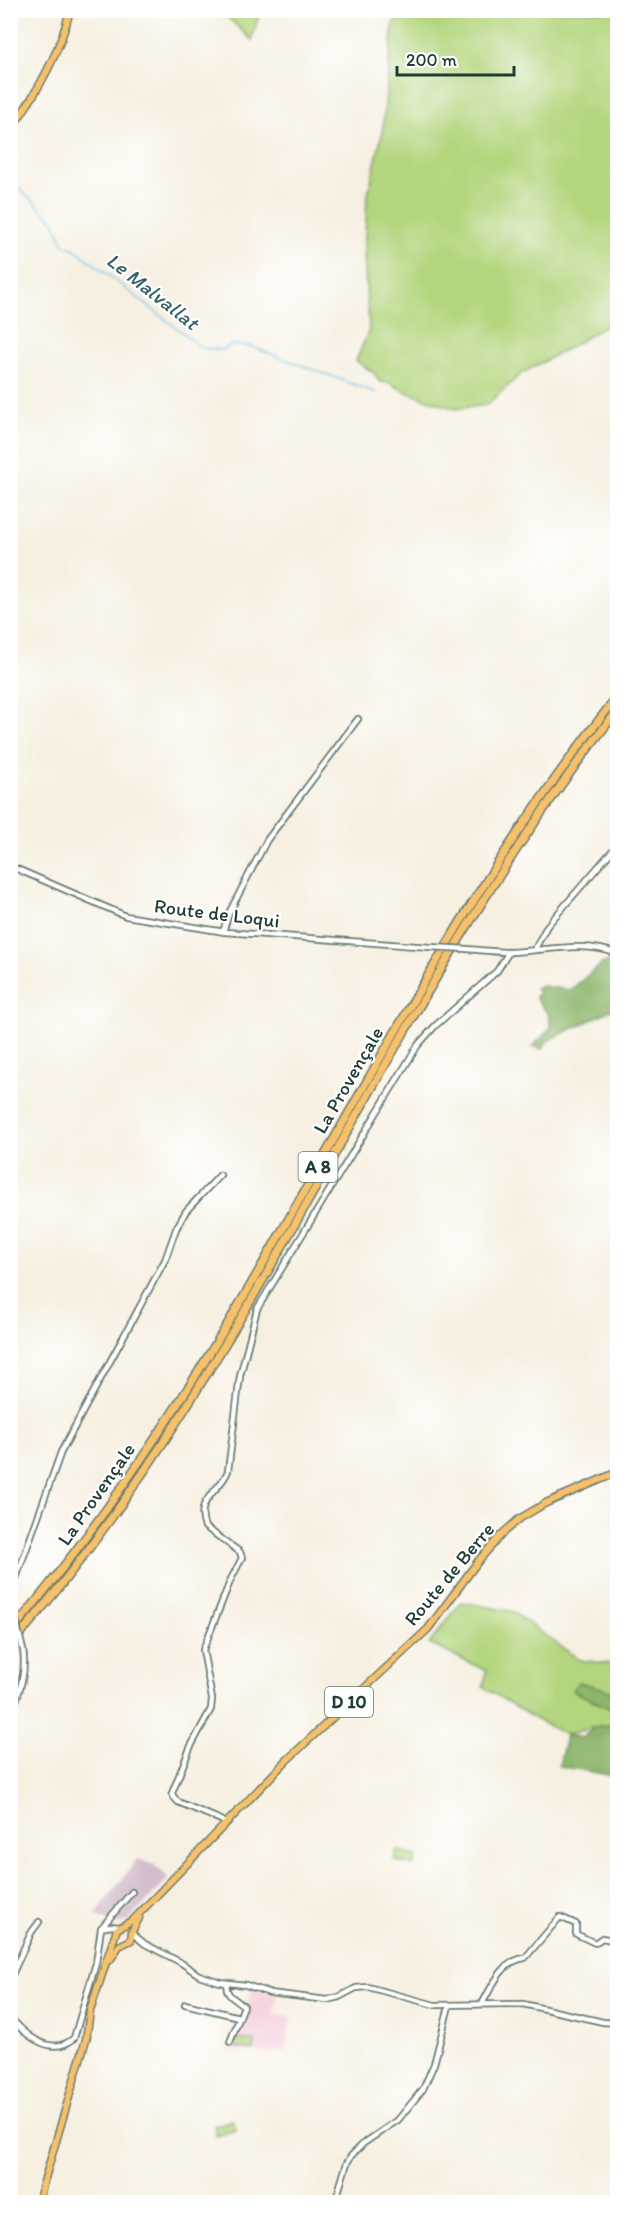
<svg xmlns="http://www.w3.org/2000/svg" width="628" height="2213" font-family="Itim,sans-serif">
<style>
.built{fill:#f5cfdb}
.industrial{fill:#d1bdcc}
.green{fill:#b2d57d;stroke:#688958;stroke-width:1.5}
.forest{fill:#8db66c;stroke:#567a50;stroke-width:1.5}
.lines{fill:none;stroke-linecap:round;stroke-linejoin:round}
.stream{stroke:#64bae1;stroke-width:1.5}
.minor-casing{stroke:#6b7c71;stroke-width:8}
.major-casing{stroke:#6b7c71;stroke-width:9}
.highway-casing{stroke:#6b7c71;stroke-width:10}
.minor{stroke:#fff;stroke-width:4.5}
.major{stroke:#f6c16b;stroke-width:6}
.highway{stroke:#f6c16b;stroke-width:7}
.minor-bridge-casing{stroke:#6b7c71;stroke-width:8;stroke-linecap:butt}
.minor-bridge{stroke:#fff;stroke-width:4.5}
.labels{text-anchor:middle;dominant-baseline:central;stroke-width:4.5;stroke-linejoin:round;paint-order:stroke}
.shield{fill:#fff;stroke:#627771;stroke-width:1.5}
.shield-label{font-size:18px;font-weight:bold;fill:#1f3d34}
.street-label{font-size:20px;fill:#1f3d34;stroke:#fff}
.water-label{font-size:21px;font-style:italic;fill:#346268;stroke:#fff}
</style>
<rect width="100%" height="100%" fill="#fff"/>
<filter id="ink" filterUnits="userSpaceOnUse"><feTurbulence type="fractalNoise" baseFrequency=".0167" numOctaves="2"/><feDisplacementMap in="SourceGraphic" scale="12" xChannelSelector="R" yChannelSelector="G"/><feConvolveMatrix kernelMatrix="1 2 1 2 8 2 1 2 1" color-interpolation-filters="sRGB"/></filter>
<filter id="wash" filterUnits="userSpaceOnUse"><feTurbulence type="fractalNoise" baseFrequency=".008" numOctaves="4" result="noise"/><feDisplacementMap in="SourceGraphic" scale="24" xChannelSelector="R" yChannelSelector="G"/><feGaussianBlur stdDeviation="1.35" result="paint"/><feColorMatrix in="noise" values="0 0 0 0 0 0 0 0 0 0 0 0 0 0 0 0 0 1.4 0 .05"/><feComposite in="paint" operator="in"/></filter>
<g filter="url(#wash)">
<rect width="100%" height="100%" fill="#f7f0e1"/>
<path class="built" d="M252 1988 278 1996 273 2014 292 2017 285 2052 269 2053 229 2050 233 2037 236 2035H240L243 2025 239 2023Z"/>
<path class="industrial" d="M137 1859 153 1864 169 1878 128 1921 114 1924 95 1915Z"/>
<path class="green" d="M408 10 617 11V319L565 350 522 373 487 405 455 409 404 391 390 383 380 382 373 372 356 361 369 330 364 256 367 198 382 134 393 23Z
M221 11H260L252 40Z
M461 1602 511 1611 580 1660 617 1665V1724L594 1727 566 1735 535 1719 483 1687 487 1671 429 1644Z
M397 1850 417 1856 414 1866 394 1860Z
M235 2039 255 2041 254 2050 234 2047Z
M233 2120 236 2130 216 2136 214 2126Z"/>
<path class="forest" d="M615 961 618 963 617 1007 547 1041 542 1049 533 1046 551 1028 548 1014 535 997 539 992 535 989 542 986 570 990 603 963Z
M578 1682 605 1689 617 1696V1712L573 1691Z
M617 1724H618L617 1803 610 1802 614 1790V1776L559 1766 566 1735 582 1738 594 1727Z"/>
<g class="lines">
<path class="stream" d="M10 180 54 221 64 245 75 249 202 348 223 350 232 345 249 346 377 393"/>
</g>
</g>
<g filter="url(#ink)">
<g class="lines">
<g class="minor-casing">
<path id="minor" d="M10 866 126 916 225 932 430 947
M223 932 229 913 267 840 358 719
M467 949C481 950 496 952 510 952 546 951 582 940 618 954
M535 949 547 926 618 844
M13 1608 14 1584 61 1452 165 1260 176 1229 186 1211 220 1175
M10 1718C18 1695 27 1674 23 1650
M225 1823 221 1820 178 1802 173 1796 172 1793 190 1748 211 1709 212 1699 203 1650 231 1579 242 1558 240 1552 205 1527C194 1499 220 1492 228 1471L240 1376 257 1309 418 1045 435 1026 497 971 509 952
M101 1928 132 1892
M133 1934 145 1944 180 1962 199 1975 220 1982 246 1985 270 1993 327 2000 339 1997 356 1988 368 1987 435 2005 523 2004 603 2022 618 2023
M10 1979 31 1933 39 1922
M227 1983C224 1996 236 1999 244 2006L230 2042
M185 2004 239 2017
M482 2004C492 1986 503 1960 525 1958L560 1917 576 1924V1934L595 1943 602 1938 618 1941
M10 2017C25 2035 52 2058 74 2038L96 1963 101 1928 111 1926 119 1927
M335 2202 347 2163 351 2156 364 2143 398 2120 423 2089 434 2064 449 2006"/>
</g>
<g class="major-casing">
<path id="major" d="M10 130C36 95 60 52 70 10
M110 1960 119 1946 131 1940 132 1931 139 1918
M86 2039 90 2011 117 1929 133 1920 286 1761 428 1629 479 1560 501 1535 519 1519 546 1503 618 1472
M38 2202 87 2036"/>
</g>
<g class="highway-casing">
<path id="highway" d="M10 1633C92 1536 162 1433 227 1325 354 1113 462 889 618 696
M10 1646C258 1364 384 1001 618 710"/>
</g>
<use href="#minor" class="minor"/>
<use href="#major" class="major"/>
<use href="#highway" class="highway"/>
<g class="minor-bridge-casing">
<path id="minor-bridge" d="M430 947 467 949
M13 1608 23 1650"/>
</g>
<use href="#minor-bridge" class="minor-bridge"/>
</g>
</g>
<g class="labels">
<g class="shield">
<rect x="298.5" y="1152" width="39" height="30" rx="4.5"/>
<rect x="325" y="1687" width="48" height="30" rx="4.5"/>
</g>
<g class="shield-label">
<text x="318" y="1167">A 8</text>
<text x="349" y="1702">D 10</text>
</g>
<g class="street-label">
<text transform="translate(217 913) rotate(7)">Route de Loqui</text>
<text transform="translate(348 1080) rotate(-60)">La Provençale</text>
<text transform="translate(96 1494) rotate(-55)">La Provençale</text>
<text transform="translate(449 1574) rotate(-50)">Route de Berre</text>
</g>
<g class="water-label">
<text transform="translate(153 291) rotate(38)">Le Malvallat</text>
</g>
</g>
<rect width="628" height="2213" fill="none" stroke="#fff" stroke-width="36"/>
<path d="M397 66v9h117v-9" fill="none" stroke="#1f3d34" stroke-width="3"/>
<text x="406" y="66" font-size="18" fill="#1f3d34" stroke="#ffffff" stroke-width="4.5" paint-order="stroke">200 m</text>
</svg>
